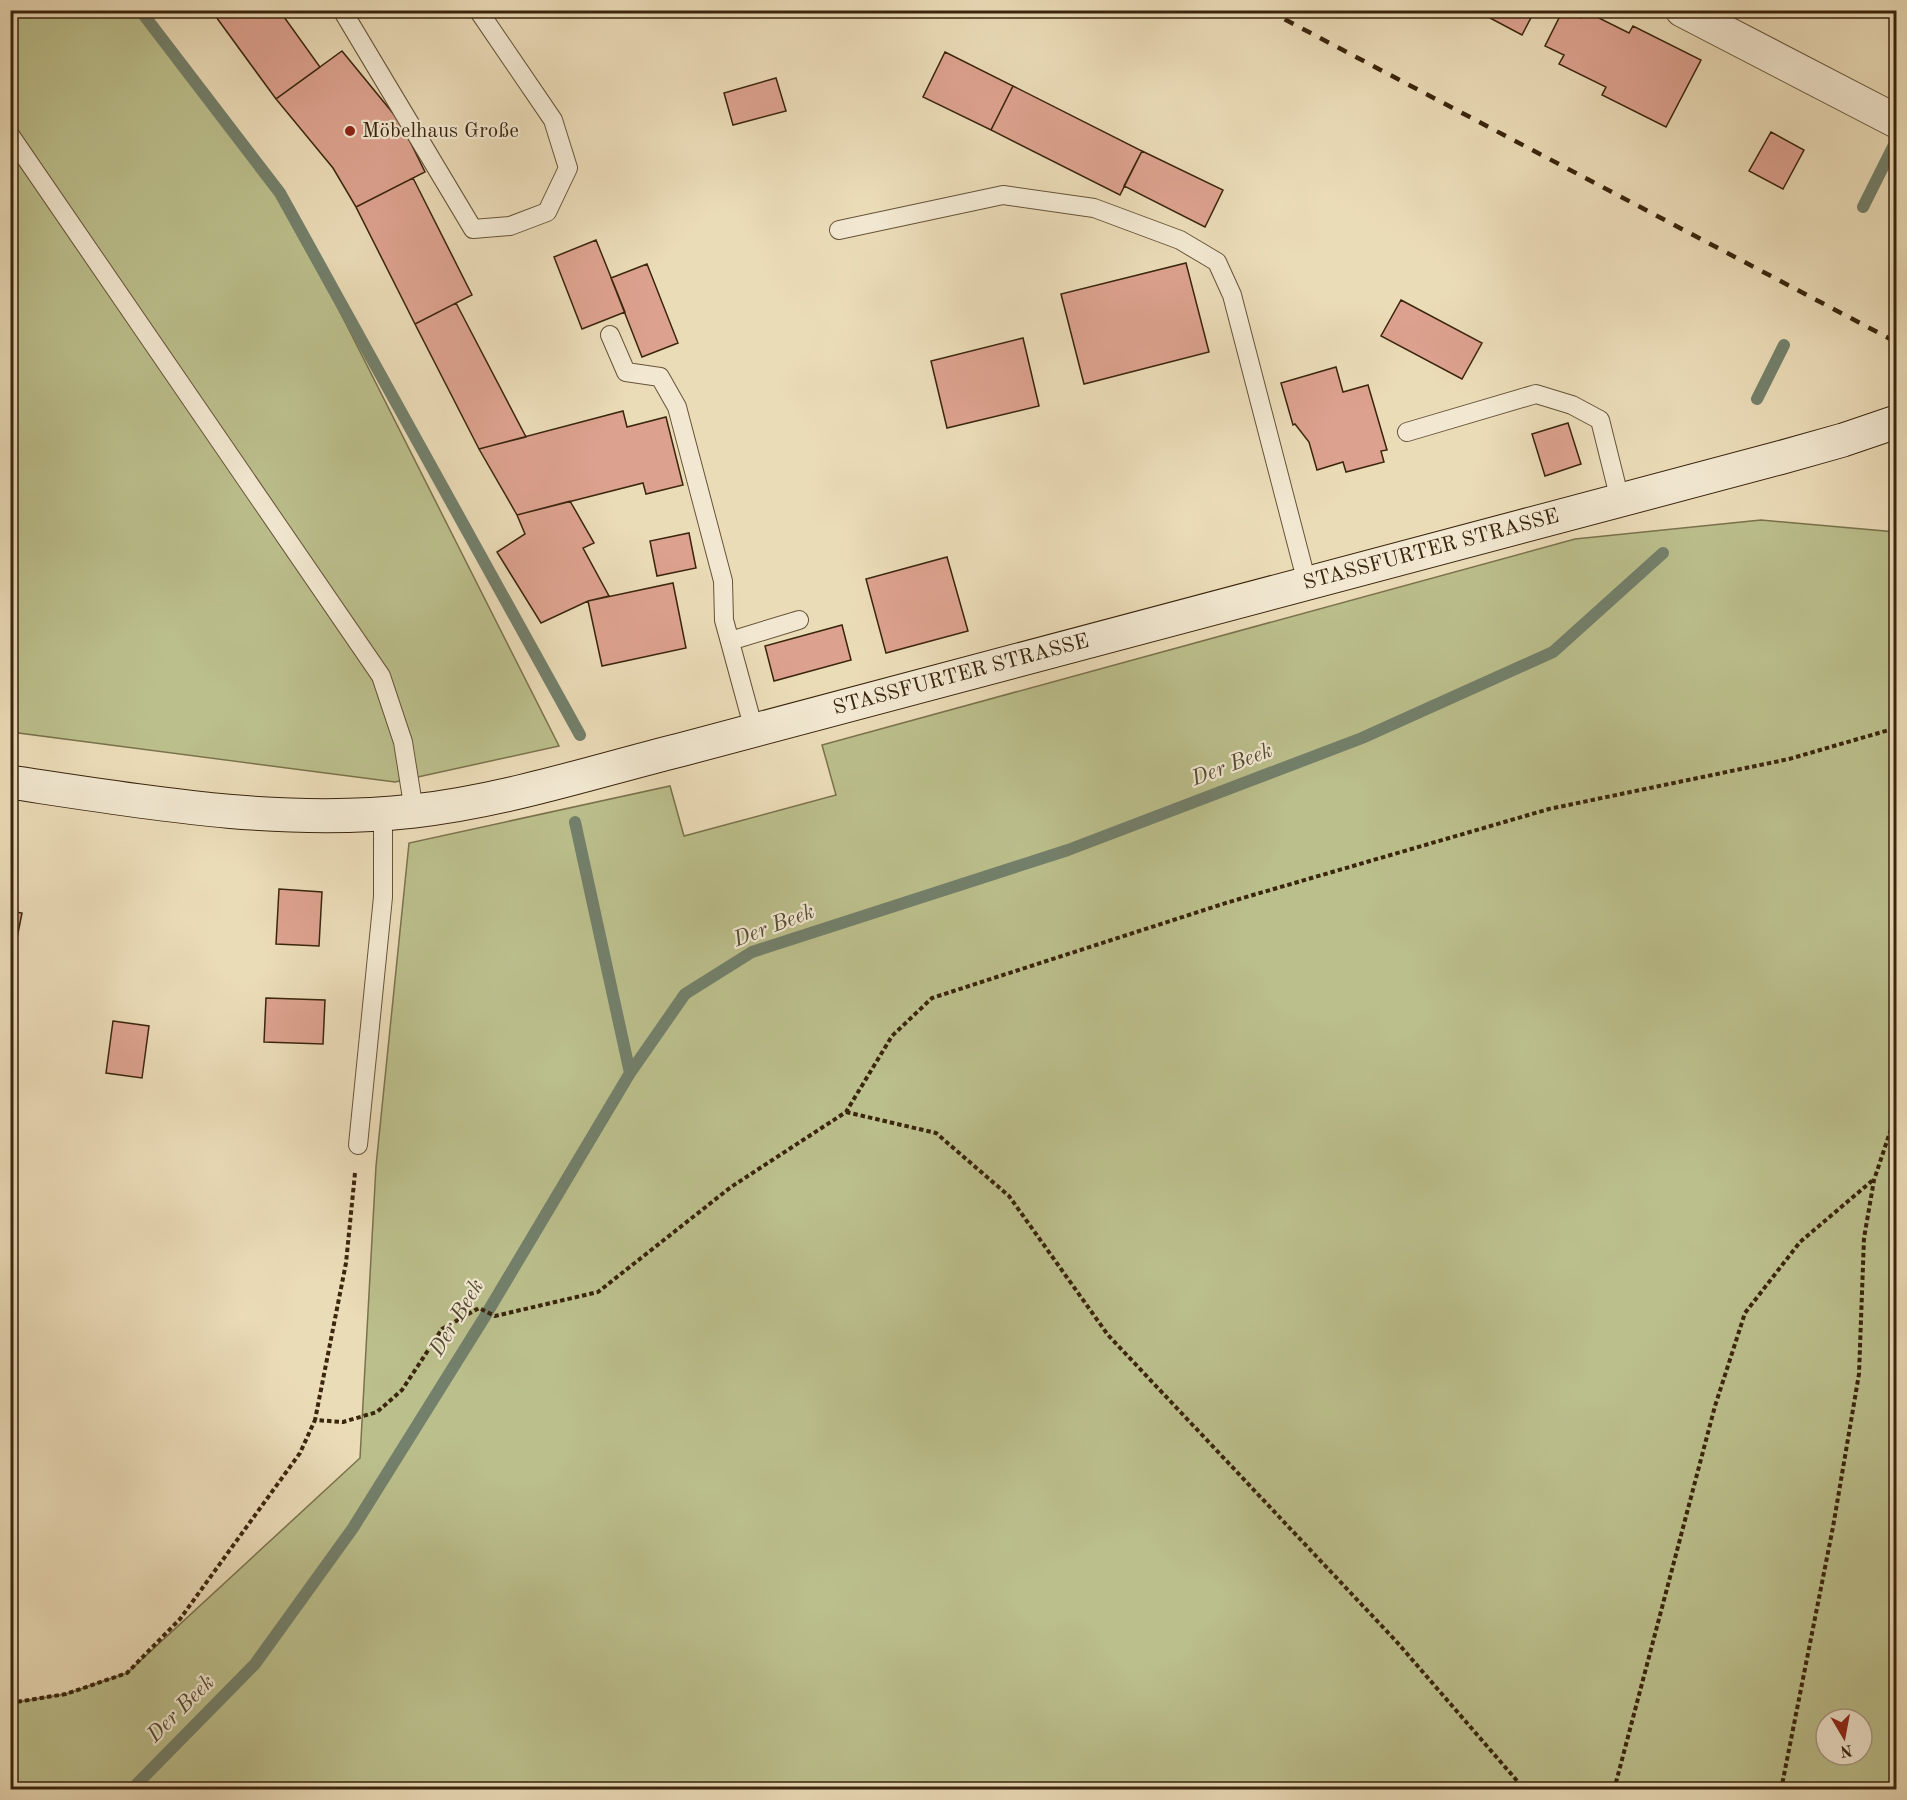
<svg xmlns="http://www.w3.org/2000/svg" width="1907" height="1800" font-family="'Old Standard TT',serif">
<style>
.green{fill:#bbbf8c;stroke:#7a724c;stroke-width:1.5;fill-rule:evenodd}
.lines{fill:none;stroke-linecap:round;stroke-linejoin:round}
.stream{stroke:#73806b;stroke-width:12}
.building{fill:#dda28f;stroke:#3a250d;stroke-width:1.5}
.service-casing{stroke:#665338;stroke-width:20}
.minor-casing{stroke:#665338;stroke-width:35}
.secondary-casing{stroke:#3a250d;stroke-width:35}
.path{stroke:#3a250d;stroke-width:4;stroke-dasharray:4.5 3;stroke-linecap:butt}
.service{stroke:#f2e8d1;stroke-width:18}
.minor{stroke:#f2e8d1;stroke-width:33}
.secondary{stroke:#f2e8d1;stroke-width:33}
.rail{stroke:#3a250d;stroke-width:4.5;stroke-dasharray:10 10;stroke-linecap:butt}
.poi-dot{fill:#8f2418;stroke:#f2e8d1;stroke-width:2}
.labels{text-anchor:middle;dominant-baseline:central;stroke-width:4.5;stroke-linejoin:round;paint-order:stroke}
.poi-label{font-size:21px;fill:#3a250d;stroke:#f2e8d1;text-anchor:start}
.street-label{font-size:21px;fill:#3a250d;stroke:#f2e8d1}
.water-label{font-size:22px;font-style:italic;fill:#524b34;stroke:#f2e8d1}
</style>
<rect width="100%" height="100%" fill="#ebdcb8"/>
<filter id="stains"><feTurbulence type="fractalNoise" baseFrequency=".00333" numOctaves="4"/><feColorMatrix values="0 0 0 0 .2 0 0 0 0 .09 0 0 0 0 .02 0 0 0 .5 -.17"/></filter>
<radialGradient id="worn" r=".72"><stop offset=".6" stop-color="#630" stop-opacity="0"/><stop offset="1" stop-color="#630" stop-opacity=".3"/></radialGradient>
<path class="green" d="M11 11H140L280 193 559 746 395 782 11 732Z
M1761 520 1896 532V1789H11V1703L66 1694 127 1673 360 1458 376 1166 409 843 670 786 684 836 836 795 822 745 1575 539ZM1826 1719H1862V1755H1826Z"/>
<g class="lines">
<path class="stream" d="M140 10 280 193 580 735
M1863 207 1896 141
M1757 399 1784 345
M575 822 630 1073
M131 1790 255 1664 353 1528 484 1318 630 1073 685 994 752 952 1068 850 1362 738 1553 652 1663 553"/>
</g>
<path class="building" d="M211 10H279L320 67 276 99Z
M1475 10H1535L1522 35Z
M1563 10H1566L1581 18 1585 11 1629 33 1633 26 1701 60 1666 127 1602 95 1606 87 1559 64 1564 55 1545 46Z
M342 51 401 123 425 172 356 207 333 168 276 99Z
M945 52 1013 86 991 130 923 97Z
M776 78 786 111 733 125 724 93Z
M1013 86 1142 151 1120 195 991 130Z
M1771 132 1804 150 1783 189 1749 171Z
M1142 151 1223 190 1205 227 1124 186Z
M413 178 472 295 415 324 356 207Z
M596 240 625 312 582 329 554 257Z
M1186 263 1209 352 1084 384 1061 294Z
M647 264 678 343 642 357 611 278Z
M1401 300 1482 343 1462 379 1381 336Z
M456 303 526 437 479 449 415 324Z
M1023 338 1039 406 947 428 931 361Z
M1336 367 1343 392 1368 385 1387 450 1381 451 1384 462 1346 472 1343 462 1317 470 1309 442 1295 424 1293 425 1281 383Z
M623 411 627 427 666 417 683 485 646 494 643 483 517 515 479 449Z
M1568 423 1581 464 1545 476 1532 434Z
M570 501 594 543 583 548 609 596 588 601 541 623 497 552 525 534 517 515Z
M689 533 696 568 657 576 650 541Z
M947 557 968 631 886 653 866 579Z
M673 583 686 648 602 666 588 601Z
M842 625 851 660 774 681 765 646Z
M279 889 322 892 319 946 276 944Z
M10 911 22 913 16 943 10 941Z
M266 998 325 1000 323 1044 264 1042Z
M113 1021 149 1026 142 1078 106 1073Z"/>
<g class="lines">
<g class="service-casing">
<path id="service" d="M342 10 473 229 510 226 547 212 568 168 553 120 478 10
M10 135 381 676 403 742 414 811
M839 230 1003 195 1094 208 1180 240 1217 262 1232 295 1307 583
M610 335 626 372 660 377 677 407 723 581 724 620 754 730
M1407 432 1536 394 1572 405 1600 420 1620 500
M730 641 799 620
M358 1145 383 897V813"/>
</g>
<g class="minor-casing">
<path id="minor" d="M1682 10 1896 121"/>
</g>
<g class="secondary-casing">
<path id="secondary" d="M10 782C143 802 279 826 414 811 504 801 592 772 680 750L1779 458 1843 440 1896 422"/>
</g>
<path class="path" d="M846 1112 936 1133 1009 1196 1108 1335 1396 1641 1525 1790
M355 1173 346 1263 315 1420 343 1422 377 1412 402 1390 442 1329 479 1308 495 1316 598 1292 731 1187 846 1112 892 1036 932 998 1229 902 1549 809 1789 759 1896 728
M10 1703 66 1694 127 1673 180 1619 300 1453 315 1420
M1614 1790 1715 1406 1745 1313 1800 1242 1873 1180
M1781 1790 1833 1527 1859 1374 1864 1238 1874 1180 1896 1114"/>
<use href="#service" class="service"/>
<use href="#minor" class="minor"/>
<use href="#secondary" class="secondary"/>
<path class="rail" d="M1267 10 1896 342"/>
</g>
<circle class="poi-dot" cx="350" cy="131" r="6"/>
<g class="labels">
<g class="poi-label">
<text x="362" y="131">Möbelhaus Große</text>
</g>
<g class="street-label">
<text transform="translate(1431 550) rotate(-15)">STASSFURTER STRASSE</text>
<text transform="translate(961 675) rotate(-15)">STASSFURTER STRASSE</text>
</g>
<g class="water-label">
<text transform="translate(1232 765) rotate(-21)">Der Beek</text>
<text transform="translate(774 926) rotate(-21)">Der Beek</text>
<text transform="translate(457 1318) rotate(-59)">Der Beek</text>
<text transform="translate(181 1709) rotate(-45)">Der Beek</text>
</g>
</g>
<rect width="1907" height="1800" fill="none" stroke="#ebdcb8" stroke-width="36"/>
<rect x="12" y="12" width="1883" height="1776" fill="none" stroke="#3a250d" stroke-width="3"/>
<rect x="18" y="18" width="1871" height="1764" fill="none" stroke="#3a250d" stroke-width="1.5"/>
<g transform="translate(1844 1737) rotate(170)"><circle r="28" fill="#f2e8d1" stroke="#a89a83" stroke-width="1.5"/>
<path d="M0-4.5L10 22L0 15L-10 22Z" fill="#8f2418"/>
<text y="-9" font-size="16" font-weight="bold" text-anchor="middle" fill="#3a250d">N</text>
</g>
<rect width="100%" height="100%" filter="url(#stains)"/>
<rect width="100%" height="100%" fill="url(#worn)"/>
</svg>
